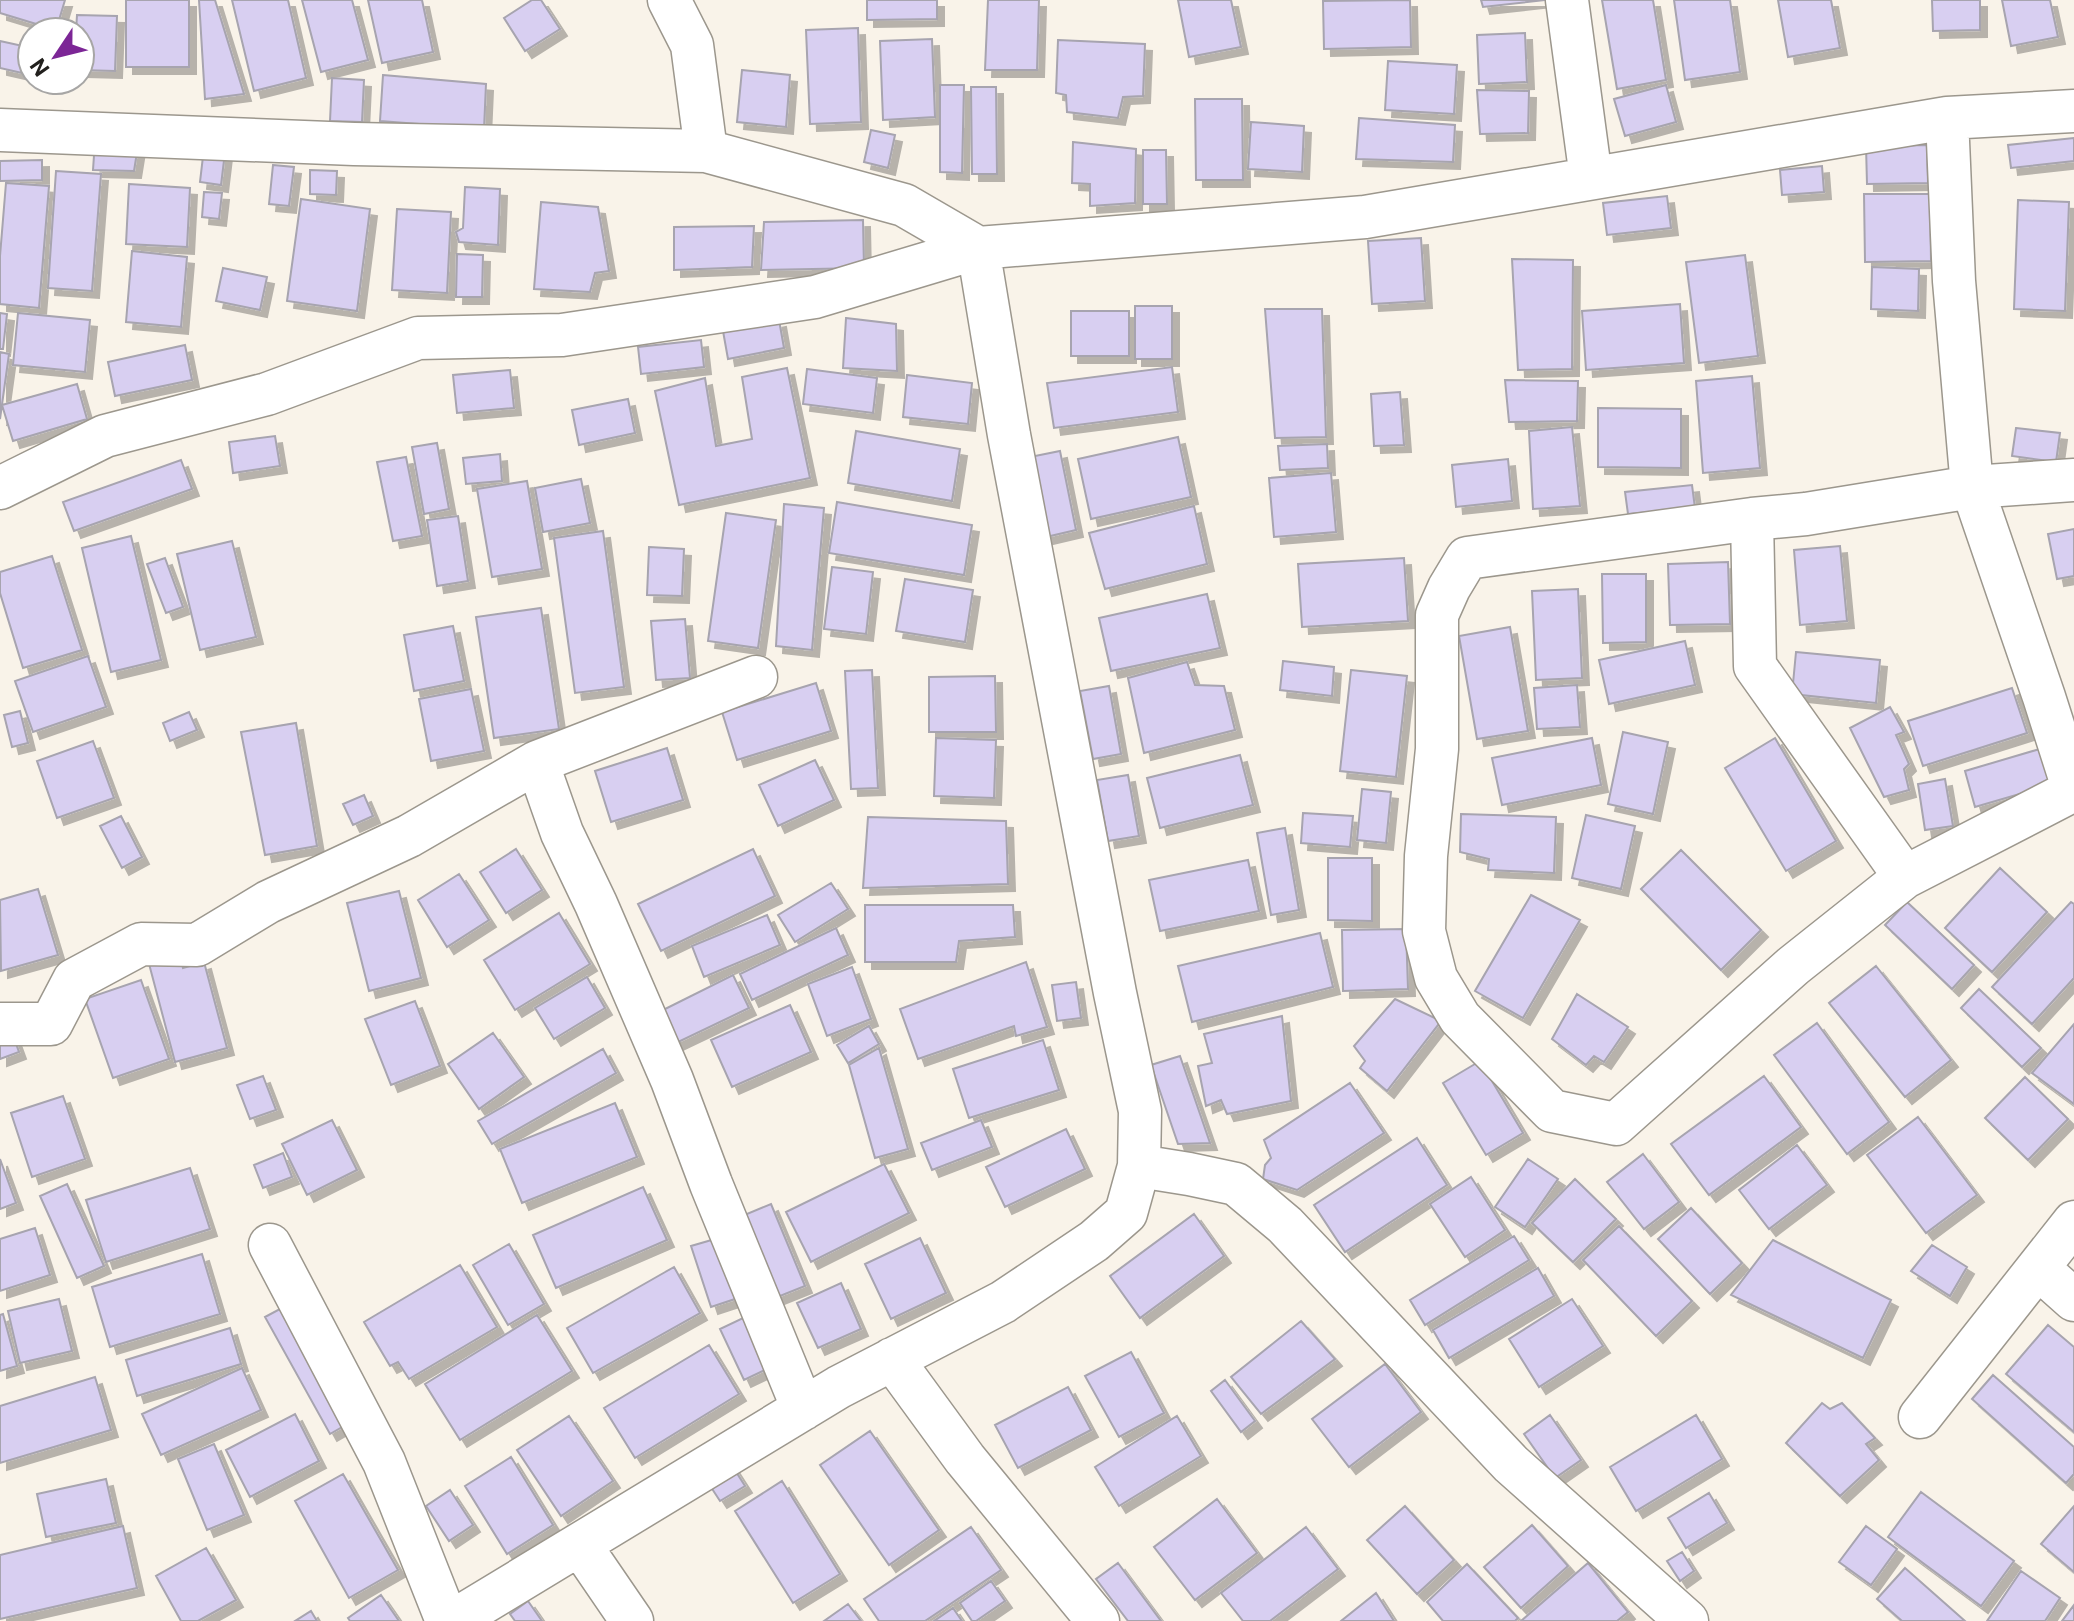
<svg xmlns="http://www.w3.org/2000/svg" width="2074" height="1621" font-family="Roboto,sans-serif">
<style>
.building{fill:#d8cff1;stroke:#a7a4af;stroke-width:2;filter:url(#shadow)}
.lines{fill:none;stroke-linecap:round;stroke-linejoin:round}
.minor-casing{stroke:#9c978d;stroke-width:45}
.minor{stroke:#fff;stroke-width:42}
</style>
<defs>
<filter id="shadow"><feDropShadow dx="7" dy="7" stdDeviation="0" flood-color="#0004"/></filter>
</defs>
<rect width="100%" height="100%" fill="#f9f3e9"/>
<path class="building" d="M0 0H65L56 30 0 13Z
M126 0H189V67H126Z
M199 0H215L244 94 205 99Z
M232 0H288L306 78 254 91Z
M302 0H352L368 60 321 72Z
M368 0H422L433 52 382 63Z
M532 0H541L560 29 525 51 504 18Z
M867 0H937V19L867 20Z
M988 0H1039L1037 70H985Z
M1178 0H1231L1241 47 1189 57Z
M1410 0 1411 47 1324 49 1323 1Z
M1481 0H1545L1483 7Z
M1602 0H1653L1666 80 1617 89Z
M1674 0H1730L1740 72 1685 80Z
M1778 0H1831L1840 48 1788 57Z
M1932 0H1980V30L1933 31Z
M2002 0H2050L2058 37 2011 46Z
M77 15 117 16 115 71 80 70V32H76Z
M858 28 861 122 810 124 806 30Z
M1525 33 1527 82 1479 84 1477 35Z
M932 39 935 117 883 120 880 41Z
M1058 40 1145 44 1143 96 1123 97 1118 118 1067 112 1066 95 1056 93Z
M0 41 32 48 31 75 0 68Z
M1388 61 1457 65 1454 114 1385 110Z
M742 70 790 75 786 127 737 122Z
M383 75 486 84 484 129 380 121Z
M332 78 364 80 362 122 330 121Z
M940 85H964L962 173 940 172Z
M1666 85 1676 122 1625 136 1614 99Z
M971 87H996L997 174H972Z
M1477 90 1529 91 1528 133 1480 134Z
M1195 99H1242L1243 180H1196Z
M1359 118 1455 125 1453 162 1356 159Z
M1251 122 1304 126 1302 172 1248 169Z
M871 130 895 135 888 168 864 162Z
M2074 138V161L2011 168 2008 145Z
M95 141 138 146 134 171 93 170Z
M1073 142 1136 149 1135 203 1090 206V184L1072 183Z
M1927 145 1928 183 1867 184 1866 146Z
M204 148 225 152 221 185 200 182Z
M1143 150H1166L1167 204H1143Z
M42 160V180L0 181V161Z
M273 165 294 167 289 206 269 204Z
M1822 166 1824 192 1782 195 1780 170Z
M310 170 337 171 336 195 310 194Z
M56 171 101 174 92 291 48 288Z
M6 183 49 186 39 308 0 304V256Z
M129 184 190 188 187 247 126 244Z
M465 187 500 189 498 245 459 242 456 232 463 228Z
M204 192 222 193 219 219 202 217Z
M1864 194H1930L1931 261 1865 262Z
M1667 196 1671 228 1607 235 1603 203Z
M301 199 370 209 357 311 287 301Z
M2018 200 2069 202 2065 311 2014 309Z
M541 202 598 207 609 271 595 273 590 292 534 289Z
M397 209 451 212 447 293 392 290Z
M863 220 864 268 761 270 764 222Z
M754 226 752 267 674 270V227Z
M1421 238 1425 301 1372 304 1368 241Z
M132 251 187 257 181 327 126 322Z
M457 254 483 255 482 297H456Z
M1745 255 1758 356 1699 363 1686 262Z
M1512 259 1573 260 1572 369 1518 370Z
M1872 267 1919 269 1918 311 1871 309Z
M223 268 267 277 260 310 216 301Z
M1680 304 1684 363 1586 370 1582 311Z
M1135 306H1172V359H1135Z
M1265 309H1322L1326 437 1275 438Z
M1071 311H1129V356H1071Z
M0 313 7 314 3 349H0Z
M18 313 90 320 85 372 13 365Z
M846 318 896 324 897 371 843 368Z
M779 320 784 348 728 359 723 331Z
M701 340 704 367 641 374 638 347Z
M185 345 192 380 115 396 108 362Z
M0 352 9 354 0 419Z
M1172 367 1178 412 1054 428 1047 383Z
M787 368 810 478 679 505 655 391 705 378 716 446 752 439 742 377Z
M807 369 877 378 873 413 803 404Z
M510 370 514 408 457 413 453 375Z
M907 375 972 383 968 424 903 417Z
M1752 376 1760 468 1703 473 1696 381Z
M1505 380 1578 381 1577 421 1509 422Z
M77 384 87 419 13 441 2 405Z
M1400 392 1404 445 1374 446 1371 394Z
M628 399 635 433 579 445 572 410Z
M1598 408 1681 409V468L1598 467Z
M1572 427 1580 506 1533 509 1529 431Z
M2016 428 2060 433 2056 462 2012 456Z
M856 431 960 449 952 501 848 483Z
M275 436 280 466 233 473 229 442Z
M1178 437 1191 497 1091 519 1078 459Z
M437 443 449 509 424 514 412 447Z
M1327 444 1328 468 1280 470 1278 446Z
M1060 451 1076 530 1046 537 1030 457Z
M500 454 502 481 466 484 463 458Z
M406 457 422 536 393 541 377 462Z
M1508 459 1512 501 1456 507 1452 465Z
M181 460 192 489 74 531 63 502Z
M1331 473 1336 532 1274 537 1269 478Z
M581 479 590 523 543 532 535 488Z
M527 481 542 569 492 577 477 489Z
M1692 485 1695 508 1628 514 1625 492Z
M837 502 972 525 964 575 829 553Z
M784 504 824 508 812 650 776 646Z
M1194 506 1207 564 1105 589 1089 533Z
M726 513 776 520 758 648 708 641Z
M458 516 468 581 437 586 427 520Z
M2074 529V576L2057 579 2048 534Z
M603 531 624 687 575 693 554 538Z
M131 536 161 660 111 672 82 548Z
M232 541 256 637 200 650 177 554Z
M1840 546 1847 621 1800 625 1794 550Z
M649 547 684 549 682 596 647 595Z
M52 556 82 650 23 668 0 593V572Z
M165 558 183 607 166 613 147 564Z
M1404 558 1408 621 1302 627 1298 564Z
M1728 562 1730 624 1670 625 1668 564Z
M832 567 873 572 866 634 824 629Z
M1602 574H1646V642L1603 643Z
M905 579 973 590 965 642 896 631Z
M1578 589 1582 678 1536 680 1532 591Z
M1207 594 1220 648 1111 671 1099 618Z
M541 608 559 729 494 738 476 617Z
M685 619 690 678 656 680 651 621Z
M453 626 464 681 414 691 404 635Z
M1510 627 1528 731 1477 739 1459 636Z
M1685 641 1695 685 1609 704 1599 660Z
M1796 652 1880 660 1876 703 1792 694Z
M88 656 106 707 33 732 15 681Z
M1283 661 1334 667 1332 696 1280 690Z
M1187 662 1195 685 1224 686 1235 730 1144 753 1128 678Z
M872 670 878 788 851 789 845 671Z
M1351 670 1407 676 1396 777 1340 771Z
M995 676 996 732H929V677Z
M816 683 831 731 737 760 722 712Z
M1577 685 1580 727 1537 729 1534 688Z
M1109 686 1121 754 1093 759 1080 691Z
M2012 688 2027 733 1923 766 1908 721Z
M471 689 484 751 431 761 419 699Z
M1890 707 1904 732 1896 735 1909 764 1904 769 1909 790 1884 797 1850 728Z
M20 711 28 743 12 747 4 715Z
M189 712 197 730 170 741 163 723Z
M296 723 317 846 265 855 241 732Z
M1623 732 1668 742 1653 814 1608 804Z
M936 738 996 740 994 798 934 796Z
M1592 738 1601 785 1502 805 1492 758Z
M1775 738 1836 841 1786 871 1725 768Z
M93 741 114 798 57 818 37 761Z
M667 748 683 800 611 822 595 771Z
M2043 748 2054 784 1975 807 1965 771Z
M1240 755 1253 805 1160 828 1147 778Z
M815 760 834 800 778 826 759 785Z
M1128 775 1139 836 1108 841 1097 780Z
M1945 779 1953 826 1925 830 1918 784Z
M1362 789 1391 792 1386 843 1357 840Z
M364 795 373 816 353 825 343 804Z
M1303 813 1353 816 1350 847 1301 843Z
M1461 814 1556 817 1554 873 1488 870 1489 859 1460 852Z
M1586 815 1635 826 1621 889 1572 878Z
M121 816 142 857 122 868 100 826Z
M868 817 1006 821 1008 884 863 888Z
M1285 828 1299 910 1271 915 1257 833Z
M516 849 542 890 506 913 480 872Z
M753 849 775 896 661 951 638 904Z
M1681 850 1761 930 1721 970 1641 889Z
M1328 858H1372V921L1328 920Z
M1248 860 1259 911 1160 931 1149 880Z
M2000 868 2047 912 1992 972 1945 928Z
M459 874 489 920 447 947 418 900Z
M831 883 848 909 795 942 778 915Z
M38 889 58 955 1 971 0 900Z
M399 891 421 978 369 991 347 903Z
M1531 895 1580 920 1523 1018 1475 991Z
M1907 902 1974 965 1952 989 1885 925Z
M2071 902 2074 904V978L2032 1024 1992 987Z
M865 905H1013L1015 937 959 941 956 962H865Z
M559 913 590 964 515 1010 484 960Z
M767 915 780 945 704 977 692 946Z
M836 928 848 955 752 1000 740 974Z
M1406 929 1408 989 1343 991 1342 930Z
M1320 933 1333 987 1192 1022 1178 966Z
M179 952 183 968 204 962 227 1048 175 1062 148 960Z
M1026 962 1047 1027 1016 1036 1014 1026 918 1059 900 1009Z
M1876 966 1951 1060 1905 1097 1829 1003Z
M852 967 871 1019 827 1036 808 984Z
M733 975 749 1008 674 1044 659 1012Z
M587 977 605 1008 554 1039 535 1008Z
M141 980 169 1059 113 1078 85 999Z
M1076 982 1081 1018 1057 1021 1052 985Z
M1979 989 2041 1048 2022 1067 1961 1008Z
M1577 994 1628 1027 1604 1062 1594 1056 1586 1065 1552 1039Z
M1395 999 1441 1021 1387 1091 1360 1068 1365 1061 1354 1046Z
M415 1001 440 1066 391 1085 365 1019Z
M790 1005 811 1052 732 1087 711 1040Z
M1282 1016 1291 1101 1227 1114 1221 1100 1206 1106 1198 1066 1212 1063 1204 1034Z
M1817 1023 1889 1122 1847 1154 1774 1055Z
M2074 1024V1104L2032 1073Z
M869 1026 879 1044 848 1063 837 1045Z
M11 1030 19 1052 0 1059V1034Z
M493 1033 524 1077 479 1109 448 1064Z
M1043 1040 1059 1090 969 1118 953 1069Z
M879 1048 908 1149 875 1158 849 1065Z
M603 1049 616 1073 492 1144 478 1121Z
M1180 1056 1210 1143 1178 1144 1151 1065Z
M1480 1061 1523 1133 1486 1155 1443 1083Z
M263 1076 276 1110 250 1119 237 1085Z
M1764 1076 1801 1127 1709 1195 1671 1144Z
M2025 1077 2068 1119 2028 1160 1985 1118Z
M1350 1083 1384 1133 1297 1190 1263 1179 1265 1165 1271 1158 1264 1140Z
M63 1096 85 1159 32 1177 11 1113Z
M615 1103 637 1157 522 1203 500 1149Z
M1918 1117 1977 1195 1926 1233 1867 1155Z
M332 1120 357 1170 307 1195 282 1144Z
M981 1120 992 1147 932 1170 921 1143Z
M1066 1129 1085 1169 1005 1207 986 1167Z
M1417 1138 1447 1185 1345 1252 1314 1205Z
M1797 1145 1827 1185 1769 1229 1739 1190Z
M283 1153 292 1177 263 1188 254 1165Z
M1643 1154 1679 1202 1644 1229 1607 1182Z
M0 1159 16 1203 0 1209Z
M1528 1159 1558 1179 1525 1227 1495 1207Z
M884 1164 909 1213 811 1262 786 1212Z
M190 1168 210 1229 106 1262 86 1200Z
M1471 1177 1505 1230 1465 1257 1430 1204Z
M1575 1179 1616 1219 1573 1262 1532 1223Z
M67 1184 104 1266 77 1278 40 1196Z
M643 1187 667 1240 556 1288 533 1235Z
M771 1204 805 1286 775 1298 742 1216Z
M1691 1208 1742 1263 1710 1294 1658 1239Z
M1194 1214 1224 1256 1140 1318 1110 1276Z
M1619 1226 1692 1301 1656 1336 1583 1260Z
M35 1228 50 1275 0 1291V1239Z
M1514 1236 1529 1260 1425 1325 1410 1300Z
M920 1238 946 1293 891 1319 865 1264Z
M715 1239 735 1299 711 1307 691 1246Z
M1773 1240 1891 1300 1863 1358 1731 1295Z
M509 1244 544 1304 508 1325 473 1265Z
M1932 1245 1967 1267 1950 1296 1911 1271Z
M202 1254 220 1314 110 1347 92 1287Z
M460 1265 497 1327 409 1379 398 1362 390 1366 364 1322Z
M674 1267 700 1313 593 1373 567 1328Z
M1538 1268 1554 1296 1449 1358 1433 1330Z
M841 1283 861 1329 818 1348 797 1303Z
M59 1299 72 1351 20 1363 8 1311Z
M1572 1299 1603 1346 1539 1387 1509 1339Z
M291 1303 356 1419 330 1434 265 1317Z
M3 1314 17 1366 0 1371V1315Z
M537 1315 572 1371 460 1440 425 1384Z
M743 1318 767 1369 744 1380 720 1329Z
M1301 1321 1335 1359 1261 1414 1231 1377Z
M2048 1325 2074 1347V1432L2006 1374Z
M230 1328 241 1364 137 1396 126 1360Z
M709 1345 739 1394 635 1458 604 1408Z
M1131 1352 1164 1413 1119 1437 1085 1376Z
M1385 1364 1421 1412 1349 1467 1312 1419Z
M242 1368 261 1410 161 1455 142 1414Z
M1993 1375 2074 1447V1474L2066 1483 1972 1399Z
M95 1377 111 1430 0 1463V1406Z
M1225 1380 1255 1421 1241 1432 1211 1391Z
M1068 1387 1091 1430 1018 1468 995 1425Z
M1822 1403 1830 1409 1842 1403 1875 1438 1866 1444 1879 1460 1840 1496 1786 1443Z
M295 1414 319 1461 250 1497 226 1450Z
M1550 1415 1581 1460 1555 1478 1524 1434Z
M1696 1415 1722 1459 1636 1511 1610 1467Z
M569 1416 613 1481 561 1516 517 1450Z
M1177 1416 1201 1456 1119 1506 1095 1467Z
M870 1431 939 1530 889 1565 820 1465Z
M214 1444 244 1515 207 1530 178 1459Z
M511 1457 553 1525 507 1554 465 1486Z
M731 1464 745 1486 720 1501 707 1481Z
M343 1474 398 1570 349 1598 295 1501Z
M106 1479 116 1523 46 1537 37 1494Z
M782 1481 840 1574 793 1603 735 1511Z
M450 1490 473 1525 449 1541 426 1506Z
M1921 1492 2014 1561 1981 1606 1888 1537Z
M1709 1493 1727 1523 1686 1548 1668 1518Z
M1217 1499 1257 1553 1195 1600 1154 1547Z
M1405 1506 1454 1560 1417 1594 1367 1540Z
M2074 1506V1572L2041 1544Z
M1532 1525 1568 1566 1521 1608 1484 1567Z
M123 1526 137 1588 0 1619V1555Z
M1866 1526 1897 1549 1871 1585 1839 1562Z
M971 1527 1001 1570 925 1621H879L864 1599Z
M1306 1527 1338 1569 1270 1621H1243L1221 1593Z
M206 1548 236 1600 198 1621H181L156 1576Z
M1682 1552 1694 1571 1680 1581 1667 1561Z
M1118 1563 1161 1621H1128L1096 1579Z
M1588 1563 1628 1612 1617 1621H1521Z
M1467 1564 1518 1618 1515 1621H1443L1427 1602Z
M1905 1568 1965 1621H1902L1877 1599Z
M2021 1571 2060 1598 2045 1621H1987Z
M991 1581 1005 1601 976 1621H972L960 1603Z
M1376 1593 1394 1621H1341Z
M381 1595 399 1621H350L348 1618Z
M528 1601 542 1621H515L510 1614Z
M848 1604 861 1621H824Z
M2074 1605V1621H2062Z
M953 1608 962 1621H934Z
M311 1611 317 1621H295Z"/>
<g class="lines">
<g class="minor-casing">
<path id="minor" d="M669 0 692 45 706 151
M1567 0 1591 178
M1947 118 1954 281 1972 487 2044 697 2074 791
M0 130 354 144 706 151 904 205 978 248
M2074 480 1972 487 1806 514 1752 519 1467 558 1449 588 1437 615V749L1426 856 1424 931 1436 978 1460 1018 1552 1111 1616 1124 1793 966 1905 877 2074 790
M0 488 105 436 267 394 418 338 562 335 815 297 978 248 1365 217 1947 118 2074 111
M1752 519 1755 666 1905 877
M537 762 562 833 596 904 672 1080 711 1184 803 1409
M0 1024H51L74 980 141 944 197 945 268 902 409 836 537 762 756 677
M1139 1166 1189 1174 1236 1184 1285 1225 1511 1464 1687 1621
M270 1245 384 1462 447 1621
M2038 1268 2074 1300
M892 1359 965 1459 1098 1621
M1920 1417 2074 1222
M580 1545 632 1621
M453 1621 839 1387 1003 1302 1094 1241 1126 1213 1139 1166 1140 1111 1115 993 1009 435 978 248"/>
</g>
<use href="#minor" class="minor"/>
</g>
<g transform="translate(56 56) rotate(235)"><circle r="38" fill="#ffffff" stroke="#a7a6a5" stroke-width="2"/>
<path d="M0-6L14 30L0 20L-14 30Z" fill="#7c2696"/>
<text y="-12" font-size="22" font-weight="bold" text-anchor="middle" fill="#22201d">N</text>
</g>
</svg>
